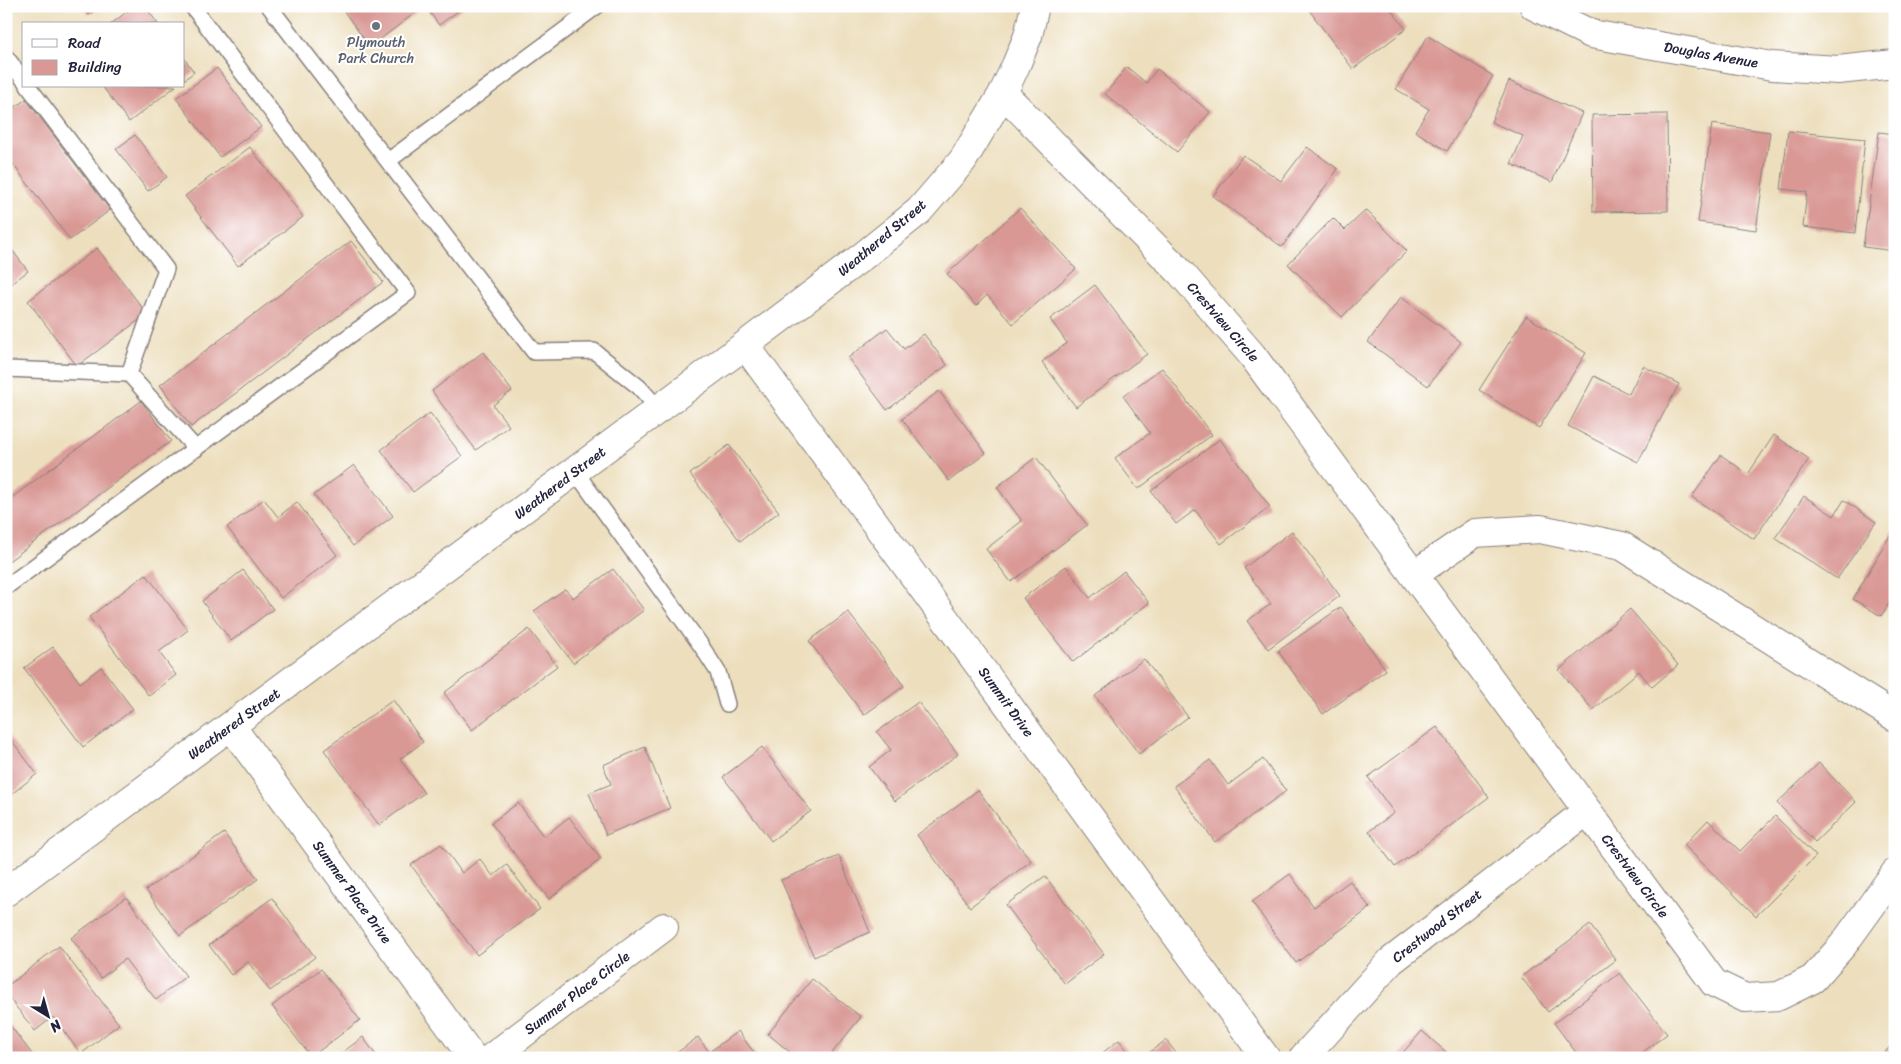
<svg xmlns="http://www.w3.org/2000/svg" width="1901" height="1064" font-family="Sriracha,sans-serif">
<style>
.building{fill:#d99894}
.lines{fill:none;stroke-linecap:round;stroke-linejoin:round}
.service-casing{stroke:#88807c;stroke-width:18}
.minor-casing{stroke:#88807c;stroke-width:30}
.tertiary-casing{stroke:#88807c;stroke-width:30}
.service{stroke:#fff;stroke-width:15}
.minor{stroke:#fff;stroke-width:28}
.tertiary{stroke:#fff;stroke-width:28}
.worship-dot{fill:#6b7280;stroke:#fff;stroke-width:2}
.labels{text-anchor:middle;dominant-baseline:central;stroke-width:4;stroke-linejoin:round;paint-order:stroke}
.worship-label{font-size:14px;fill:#5b616d;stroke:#fff}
.street-label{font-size:14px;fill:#22223b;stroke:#fff}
</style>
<rect width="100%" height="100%" fill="#fff"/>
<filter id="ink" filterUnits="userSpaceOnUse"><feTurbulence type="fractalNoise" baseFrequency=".02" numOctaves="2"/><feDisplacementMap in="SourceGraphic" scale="10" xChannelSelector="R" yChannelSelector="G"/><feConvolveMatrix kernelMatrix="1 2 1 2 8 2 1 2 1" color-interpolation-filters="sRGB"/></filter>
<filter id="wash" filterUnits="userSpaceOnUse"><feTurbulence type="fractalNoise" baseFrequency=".0096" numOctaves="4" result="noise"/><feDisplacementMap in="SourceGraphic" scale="20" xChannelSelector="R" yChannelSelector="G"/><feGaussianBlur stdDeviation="1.12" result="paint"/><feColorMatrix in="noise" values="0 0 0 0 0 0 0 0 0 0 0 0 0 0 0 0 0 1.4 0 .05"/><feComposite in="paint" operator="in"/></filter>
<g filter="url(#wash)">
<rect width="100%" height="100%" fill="#eddfbe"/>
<g id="blocks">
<path class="building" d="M82 6H100L89 15Z
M134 6H145L158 24H111Z
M340 6H424L370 47Z
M425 6H465L439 25Z
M1306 6H1388L1406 29 1353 69Z
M1428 36 1493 76 1447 151 1415 131 1429 109 1396 89Z
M184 58 194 72 184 80Z
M1127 67 1146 83 1157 69 1210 112 1177 152 1105 94Z
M217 68 261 127 220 157 176 98Z
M1509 81 1582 113 1552 182 1511 164 1523 136 1491 122Z
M102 86H176L129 122Z
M26 99 110 210 70 240 6 155V114Z
M1667 114 1668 211 1593 212 1592 115Z
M1712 124 1770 132 1756 230 1698 222Z
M1788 131 1865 139 1855 233 1803 227 1807 192 1781 189Z
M1879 132 1895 134V251L1863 247Z
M135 135 167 177 148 191 116 149Z
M250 147 303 217 238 266 185 196Z
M1307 147 1338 169 1282 247 1213 196 1243 155 1281 181Z
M1020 208 1076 269 1013 324 987 295 976 306 947 274Z
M1366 210 1407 251 1342 317 1288 264 1333 218 1345 230Z
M351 241 383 282 191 427 160 385Z
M6 242 28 271 6 288Z
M97 248 147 314 77 366 28 301Z
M1095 285 1147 354 1076 407 1042 362 1067 343 1050 319Z
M1401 297 1461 342 1428 386 1368 342Z
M1526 316 1586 353 1539 428 1479 390Z
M887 328 904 349 924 334 947 365 887 410 848 358Z
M483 352 512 391 493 405 509 426 476 450 432 391Z
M1643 366 1679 384 1638 462 1568 426 1594 376 1629 394Z
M1162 368 1212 435 1138 489 1115 458 1150 433 1123 396Z
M939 391 986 453 949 481 902 419Z
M141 401 171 441 6 563V502Z
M430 413 462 456 413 492 381 450Z
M1774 435 1809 459 1754 539 1692 497 1721 455 1748 474Z
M1220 439 1270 507 1221 544 1195 510 1176 524 1151 491Z
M729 445 779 512 740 541 690 474Z
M1036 457 1087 525 1011 582 986 549 1022 521 997 487Z
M354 465 393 516 353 546 314 495Z
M1804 496 1834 516 1844 500 1876 522 1837 579 1775 538Z
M264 499 278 517 297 502 337 555 281 598 227 527Z
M1895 527V594L1881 616 1853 599Z
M1292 531 1340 596 1268 649 1247 621 1271 604 1244 568Z
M1066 566 1090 598 1124 571 1149 603 1073 662 1023 598Z
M613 569 644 610 573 663 534 611 565 589 573 598Z
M243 570 273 609 231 641 202 601Z
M146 574 188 630 159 652 176 675 149 696 89 617Z
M1341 607 1386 670 1323 714 1278 651Z
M1630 609 1678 665 1652 687 1639 671 1593 710 1559 670Z
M848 612 904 686 864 715 809 641Z
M529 629 557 666 472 730 444 693Z
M53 647 80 683 101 667 133 709 83 747 24 668Z
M1144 659 1188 717 1139 754 1095 696Z
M393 700 423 742 400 759 424 793 379 825 324 750Z
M918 702 958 754 895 801 869 767 891 750 877 732Z
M1437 727 1489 797 1395 867 1369 831 1394 813 1368 777Z
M6 733 37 774 9 796 6 792Z
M645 747 670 808 606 835 589 793 611 784 603 765Z
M762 747 811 811 771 841 723 777Z
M1263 759 1286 791 1215 842 1174 786 1210 760 1228 785Z
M1819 763 1856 802 1815 842 1777 803Z
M978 790 1031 861 970 907 917 835Z
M518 803 544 837 569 817 601 859 549 899 491 823Z
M1775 816 1816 856 1756 916 1684 845 1708 820 1740 851Z
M224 833 258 879 180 936 146 890Z
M441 844 462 873 480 859 493 876 507 865 540 909 477 955 411 865Z
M839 856 870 932 814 957 781 880Z
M1290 874 1314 907 1350 881 1370 908 1296 963 1252 902Z
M1045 876 1104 954 1065 984 1006 905Z
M126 897 186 976 156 1000 125 959 101 978 71 938Z
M272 898 315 957 270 991 248 962 231 975 209 945Z
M1590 925 1616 960 1548 1012 1521 977Z
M59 946 119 1024 81 1054 53 1017 35 1031 6 994V987Z
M321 969 360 1020 311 1057 272 1006Z
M1620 973 1667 1034 1635 1058H1572L1577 1054 1554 1023Z
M812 979 861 1017 828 1058H797L768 1034Z
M6 1020 35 1058H6Z
M738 1031 758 1058H670L698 1037 709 1052Z
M1422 1031 1453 1058H1398Z
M363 1037 378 1058H335Z
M1119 1040 1133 1058H1096Z
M1166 1040 1180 1058H1142Z
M1895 1041V1058H1880Z"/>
</g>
</g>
<g filter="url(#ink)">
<use href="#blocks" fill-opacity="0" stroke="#88807c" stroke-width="1"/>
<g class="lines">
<g class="service-casing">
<path id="service" d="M269 6 534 352 594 351 639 387 659 409
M6 57 24 80
M28 86 166 269 129 374 196 449
M388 161 597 6
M6 369 129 374
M575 471 700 644 718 672 727 704
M6 587 408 293 192 6"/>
</g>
<g class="minor-casing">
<path id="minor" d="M1534 6 1591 34 1772 66 1838 70 1895 64
M1003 93 1181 273 1252 355 1714 983 1745 998 1779 996 1813 979 1843 945 1895 873
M745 345 1266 1058
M1415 574 1475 533 1540 529 1622 546 1895 717
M231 726 473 1058
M491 1058 664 927
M1303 1058 1391 961 1587 811"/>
</g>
<g class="tertiary-casing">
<path id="tertiary" d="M6 892 745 345 863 256 919 211 963 160 1003 93 1016 65 1028 36 1035 6"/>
</g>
<use href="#service" class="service"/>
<use href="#minor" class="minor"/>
<use href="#tertiary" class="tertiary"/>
</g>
</g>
<circle class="worship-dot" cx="376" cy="26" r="5"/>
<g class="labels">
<g class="worship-label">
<text x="376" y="42">Plymouth<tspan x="376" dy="16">Park Church</tspan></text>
</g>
<g class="street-label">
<text transform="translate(1711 55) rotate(10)">Douglas Avenue</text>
<text transform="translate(882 238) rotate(-40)">Weathered Street</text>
<text transform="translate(1223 322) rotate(49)">Crestview Circle</text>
<text transform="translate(560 483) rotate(-37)">Weathered Street</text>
<text transform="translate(1006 702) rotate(54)">Summit Drive</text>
<text transform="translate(234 724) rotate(-36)">Weathered Street</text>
<text transform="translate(1635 876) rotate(53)">Crestview Circle</text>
<text transform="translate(352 892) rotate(54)">Summer Place Drive</text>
<text transform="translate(1437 926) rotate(-38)">Crestwood Street</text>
<text transform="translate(577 993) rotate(-37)">Summer Place Circle</text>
</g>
</g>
<rect width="1901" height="1064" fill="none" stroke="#fff" stroke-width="25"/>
<rect x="22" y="22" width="162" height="65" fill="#ffffff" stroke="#a7a7b1"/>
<rect x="32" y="39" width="25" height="8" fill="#ffffff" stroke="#a7a7b1"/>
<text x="68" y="48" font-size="15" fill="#22223b">Road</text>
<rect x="32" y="60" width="25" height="15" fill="#d99894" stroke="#a7a7b1"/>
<text x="68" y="72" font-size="15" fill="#22223b">Building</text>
<g transform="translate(48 1016) rotate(143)" stroke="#ffffff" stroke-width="4" paint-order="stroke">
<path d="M0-4L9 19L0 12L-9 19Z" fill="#22223b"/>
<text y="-8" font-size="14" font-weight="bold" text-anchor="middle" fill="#22223b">N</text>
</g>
</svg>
